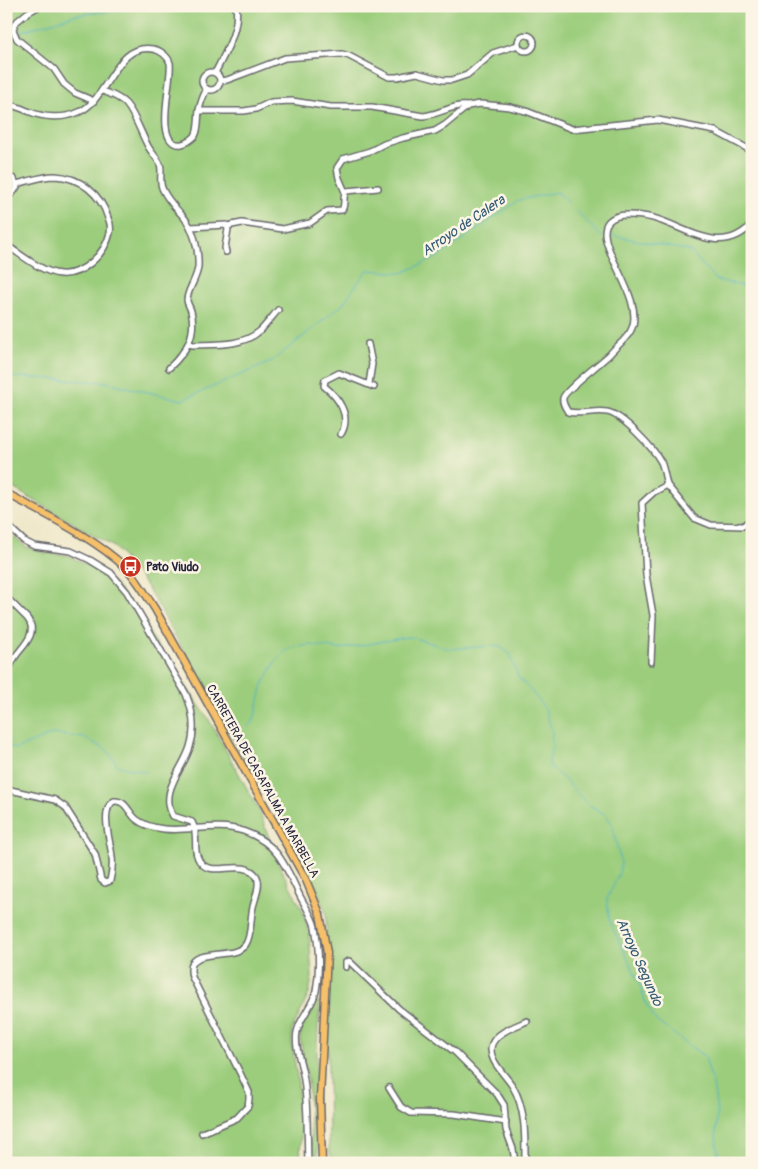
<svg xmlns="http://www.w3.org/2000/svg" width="758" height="1169" font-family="Pangolin,sans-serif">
<rect width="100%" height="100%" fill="#fcf5e5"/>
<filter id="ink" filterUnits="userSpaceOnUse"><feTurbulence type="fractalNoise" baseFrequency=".02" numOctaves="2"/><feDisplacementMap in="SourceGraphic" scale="10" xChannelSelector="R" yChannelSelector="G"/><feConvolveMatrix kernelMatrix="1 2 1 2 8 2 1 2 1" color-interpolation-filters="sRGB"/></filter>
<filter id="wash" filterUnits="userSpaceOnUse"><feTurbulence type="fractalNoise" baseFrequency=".0096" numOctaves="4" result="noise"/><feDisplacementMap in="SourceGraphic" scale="20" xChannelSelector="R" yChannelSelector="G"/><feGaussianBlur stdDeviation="1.12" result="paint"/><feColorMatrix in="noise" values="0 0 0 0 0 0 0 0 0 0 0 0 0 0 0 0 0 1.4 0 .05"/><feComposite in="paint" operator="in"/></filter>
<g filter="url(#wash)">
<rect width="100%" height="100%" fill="#eee7c8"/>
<g fill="#9bcd7c" stroke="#5e785c">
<path d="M6,6H752V1163H333L329,1150L326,913L316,887L155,600L140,577L114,547L6,484Z"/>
<path d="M6,531L26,547L46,553L67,555L105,574L119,589L208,718L259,810L278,863L302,909L309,933L312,977L309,994L292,1030V1046L298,1083L301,1132L300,1163H6Z"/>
<path d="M320,1001C315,1055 316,1109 318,1163H312L308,1081L300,1039L302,1027L315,1003Z"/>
</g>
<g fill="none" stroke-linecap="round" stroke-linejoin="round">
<g stroke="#4aafc9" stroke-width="1">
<path d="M16,33L75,15L122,10L125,6"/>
<path d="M610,235L690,251L716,280L742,286L752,292"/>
<path d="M6,379L18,377L105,382L182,400L271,362L342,305L367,270L402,273L436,258L519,200L557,192L602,237"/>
<path d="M247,727L254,720L263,684L276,661L287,650L294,647L310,645L340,649L407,637L415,638L449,649L493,646L500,647L510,654L518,677L532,692L545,709L552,732V746L549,762L551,768L567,782L586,803L606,815L611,822L621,863L619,873L607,899L609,918L614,931L638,980L646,1004L656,1021L705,1057L713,1085L717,1111L716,1136L718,1153L721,1163"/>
<path d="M6,745L16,749L53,734L85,738L107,750L118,766L146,772"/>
</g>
</g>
</g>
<g filter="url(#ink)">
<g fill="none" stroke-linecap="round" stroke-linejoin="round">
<defs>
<g id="minor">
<path d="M39,6L27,13L15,23L13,30L17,39L54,69L64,84L75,93L94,101"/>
<circle cx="526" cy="43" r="8"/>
<circle cx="211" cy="81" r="9"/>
<path d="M215,73C225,53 240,29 236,6"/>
<path d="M220,81L227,80L285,58L342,54L349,56L389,77H397L417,73L443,80H452L467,75L493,53L518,45"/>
<path d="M103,91C110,94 120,97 126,104C136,116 141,134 149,148C152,153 157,158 160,164C163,172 158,181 163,190C167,199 174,206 181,214C194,227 199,250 198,267C197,279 187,290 187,300C187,304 190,307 191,311C197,335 186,352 169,368"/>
<path d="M6,104C14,105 20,108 28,111C43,118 64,119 79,112C109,99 115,42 153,49C160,50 168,56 170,63C173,78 152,148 182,144C187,143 192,139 195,136C199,130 198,117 199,110C201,102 203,95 207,89"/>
<path d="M199,111H244L256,109L271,102L292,101L331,107H372L423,116C438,115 453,104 467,106"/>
<path d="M6,177L14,179L17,187L12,194L6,195"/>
<path d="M345,192L339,178L337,168L343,159L370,151L384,144L403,138L435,131L445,125L468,106L480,104L510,107L526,111L572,129L658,120L715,131L752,151"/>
<path d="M227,226L242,223L283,229L310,223L327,211L342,210C346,204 342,197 346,191L378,188"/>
<path d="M191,227L226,225L228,229L225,248L226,252"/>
<path d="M6,245C22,255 41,272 60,274C83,276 105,254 110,233C111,228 110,222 108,218C101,194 80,177 55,176C42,176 29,181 17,184"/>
<path d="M189,343L192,345C215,344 241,347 260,331C266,325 272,317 278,310"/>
<path d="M368,344L372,364L369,384"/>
<path d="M341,434C352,416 338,397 324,386L325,380L339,373L374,387"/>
<path d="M667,485C665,478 664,469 661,462C654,449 622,414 607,412C594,410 581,415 568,412C565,407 562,403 563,398C565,390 601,363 610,354C617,345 628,339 632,328C645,296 590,241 609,221C614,216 621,215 627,215C636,215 645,216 653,218C686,227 721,258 752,224"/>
<path d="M6,524L24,541L34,546L71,551L90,560L111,573L127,592L186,694C193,711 196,729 190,747C183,770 159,791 173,816L192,822C200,835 190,854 203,865C216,876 246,858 257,877C261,885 255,898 253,907C250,918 252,934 246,944C234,963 183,943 192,977L240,1073L249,1092V1099L248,1106L237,1118L202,1133"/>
<path d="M6,597L27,618C38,631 26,643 18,653C13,659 10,667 6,674"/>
<path d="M651,662L653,615L646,575L642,503L654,492L667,485L694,518L711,525L743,526L752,518"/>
<path d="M6,789L55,800L65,807L95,854L101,880L105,883L110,881C112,873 113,865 112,857C111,843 99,809 114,801C126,800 128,812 136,819C143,825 155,828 164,829C191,832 216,822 243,831C278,843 285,865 300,896C305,906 313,917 315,927C319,948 320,970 316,991C313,1006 300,1017 297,1032C294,1047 302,1064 304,1080C308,1106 307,1136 308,1163"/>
<path d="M346,967V962L349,961L399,1009L455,1052L497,1094L504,1105L506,1130L513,1149L515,1163"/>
<path d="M389,1088L401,1107L411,1113L454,1114L506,1122"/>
<path d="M525,1163C525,1138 526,1109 513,1087C506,1075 486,1059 492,1044C497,1032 516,1026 527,1021"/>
</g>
<path id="major" d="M6,493C44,514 95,538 126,568C138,580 146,595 155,609L306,880L320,914L327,953L320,1099L322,1163"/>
</defs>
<use href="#minor" stroke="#69676c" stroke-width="8"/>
<use href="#major" stroke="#69676c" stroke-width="9"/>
<use href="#minor" stroke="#fff" stroke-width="5"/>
<use href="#major" stroke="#f6c06b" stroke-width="6"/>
</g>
</g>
<defs>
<symbol id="bus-disc" viewBox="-11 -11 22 22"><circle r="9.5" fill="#c8321e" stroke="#fcf5e5"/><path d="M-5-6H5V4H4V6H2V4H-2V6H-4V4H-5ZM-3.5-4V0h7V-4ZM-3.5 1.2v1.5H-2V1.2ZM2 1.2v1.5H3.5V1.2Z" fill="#fff"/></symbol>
</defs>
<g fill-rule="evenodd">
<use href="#bus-disc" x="118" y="554" width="25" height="25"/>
</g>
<g text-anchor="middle" stroke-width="5" stroke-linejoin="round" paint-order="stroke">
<g font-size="12" font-weight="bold" fill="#22223b" stroke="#fcf5e5" text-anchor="start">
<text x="146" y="571">Pato Viudo</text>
</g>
<g font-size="12" fill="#22223b" stroke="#fcf5e5">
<text transform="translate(263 781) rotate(61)" y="4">CARRETERA DE CASAPALMA A MARBELLA</text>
</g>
<g font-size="14" font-style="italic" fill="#325a74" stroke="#fcf5e5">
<text transform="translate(463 225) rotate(-34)" y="5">Arroyo de Calera</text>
<text transform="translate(640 962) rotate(66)" y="5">Arroyo Segundo</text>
</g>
</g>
<rect width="758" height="1169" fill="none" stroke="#fcf5e5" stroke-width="25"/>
</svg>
